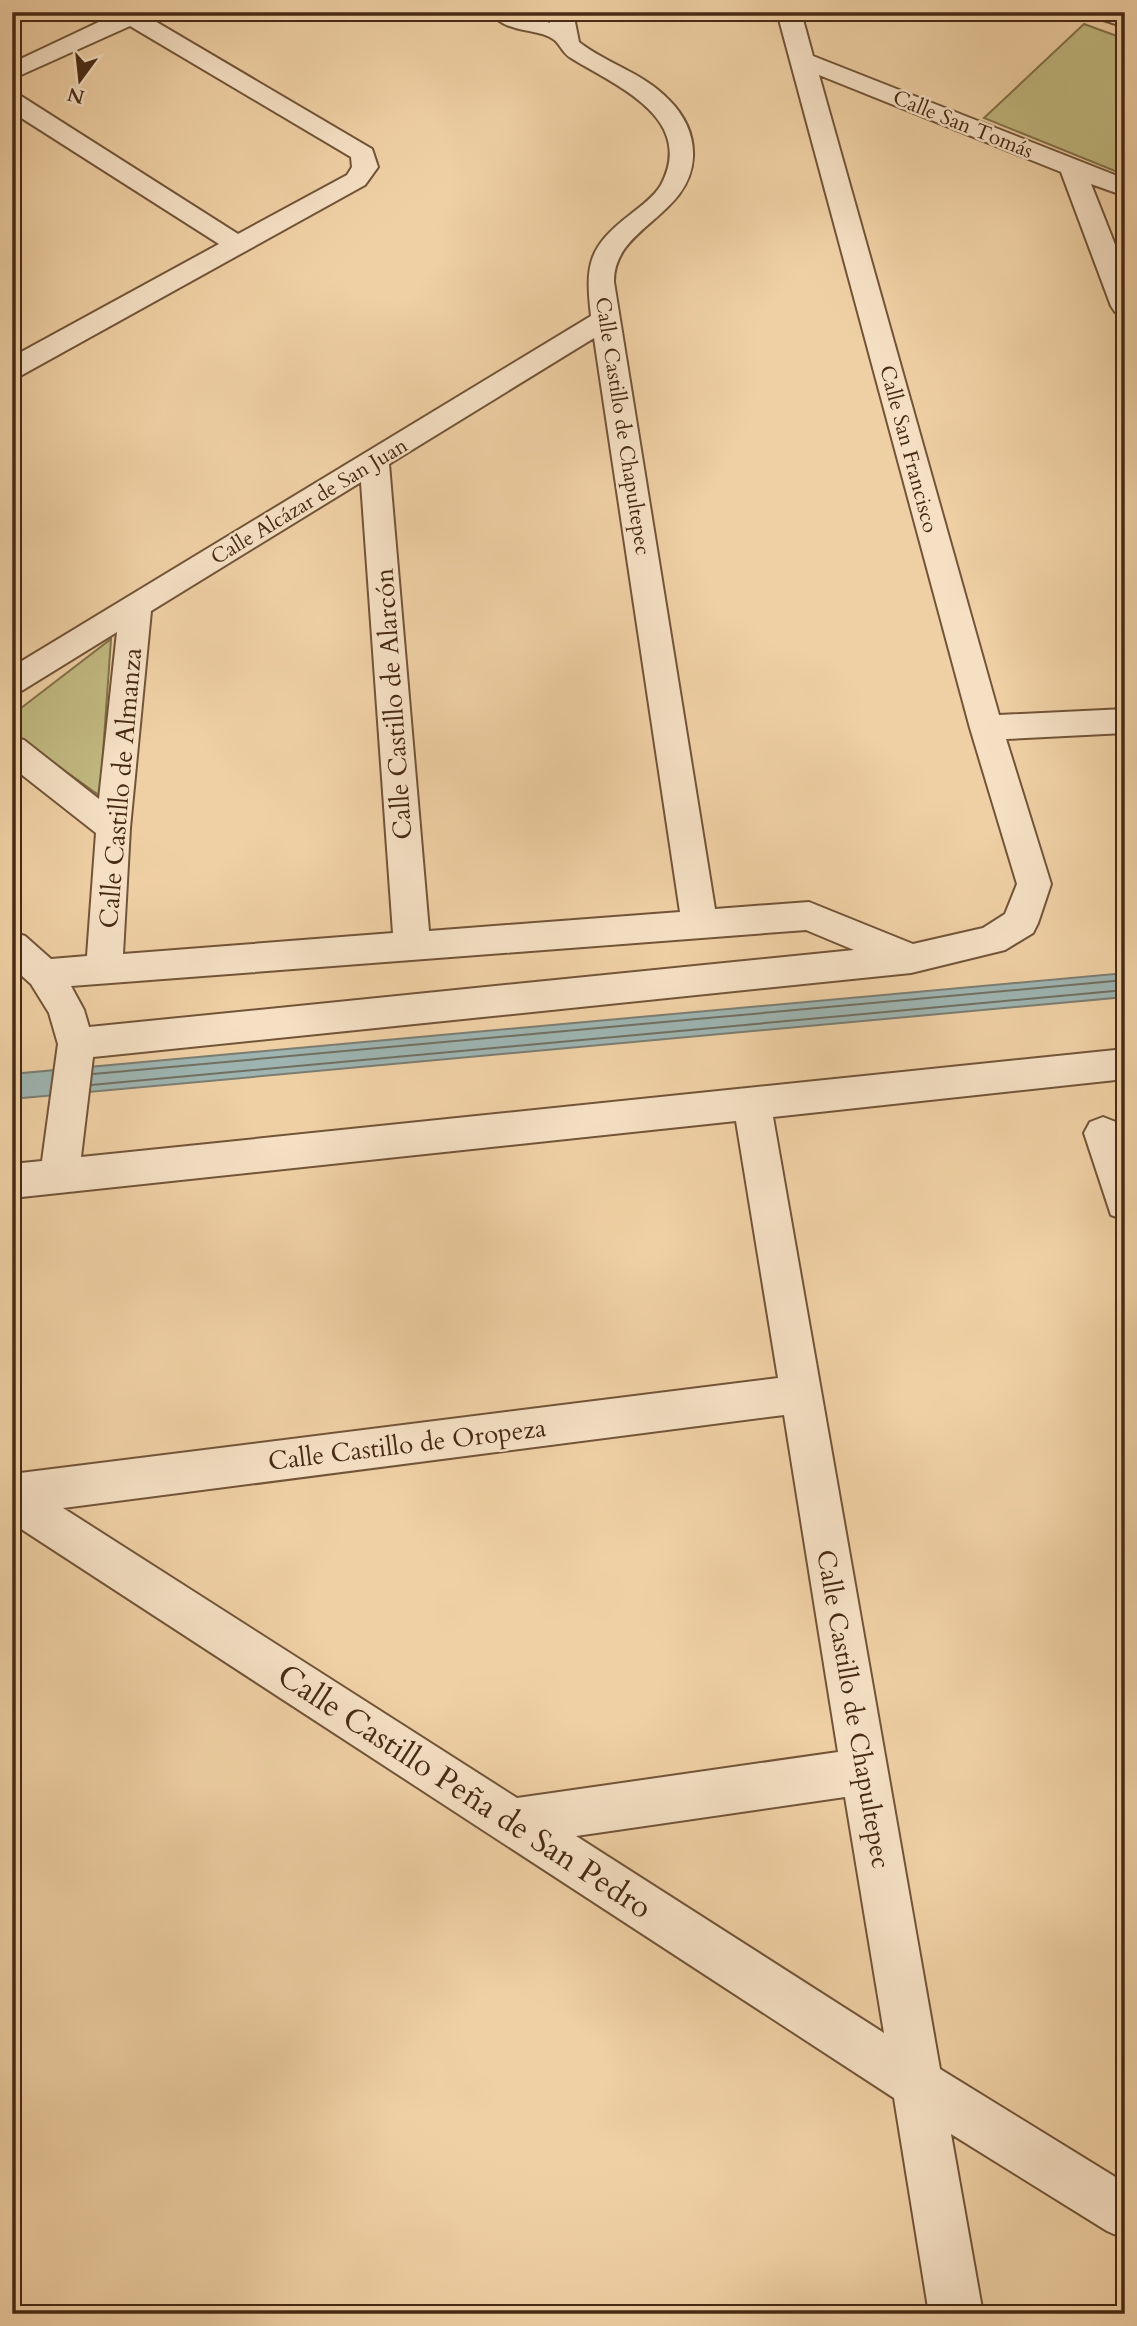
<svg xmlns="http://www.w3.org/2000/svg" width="1137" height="2326" font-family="Cardo,serif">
<rect width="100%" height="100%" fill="#efd0a4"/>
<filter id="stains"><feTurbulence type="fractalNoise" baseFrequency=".00286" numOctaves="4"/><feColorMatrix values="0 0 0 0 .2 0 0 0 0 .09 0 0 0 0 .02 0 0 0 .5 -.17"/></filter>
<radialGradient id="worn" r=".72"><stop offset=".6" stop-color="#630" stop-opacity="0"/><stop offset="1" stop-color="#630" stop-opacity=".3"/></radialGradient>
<g fill="#c1b980" stroke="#84724a" stroke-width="2">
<path d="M1084,24L1125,39V175L984,118Z"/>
<path d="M111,639L100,796L12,733V715Z"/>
</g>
<path fill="#9db4b1" stroke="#7b7d72" stroke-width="2" d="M1125,973V997L12,1099V1074Z"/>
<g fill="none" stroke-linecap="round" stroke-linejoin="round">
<g stroke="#726f62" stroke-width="2">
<path d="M93,1074L1125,980"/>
<path d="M91,1085L1125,990"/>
</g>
<defs>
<g id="minor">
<path d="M120,12H152L148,17L372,149L378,167L365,185L22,375L12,378V357L219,244L12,112V94L21,96L238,234L347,175L352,167L351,157L130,26L12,79V63Z"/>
<path d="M490,12H520L550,23L549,12H573L579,42C607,64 644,73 669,100C684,115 694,135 693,157C690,217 613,227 614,282L715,909L809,902L913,944L983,928L1005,914L1017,884L970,728L777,12H801L813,56L1125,179V196L1091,184L1125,270V314L1115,312L1111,306L1061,172L819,75L999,715L1125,709V733L1006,739L1051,884L1038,923L1033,933L1005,950L911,973L93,1057L81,1157L1125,1049V1079L773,1117L940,2069L1125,2183V2239L1107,2231L951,2134L983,2314H929L894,2098L12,1523V1474L778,1378L736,1121L12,1198V1164L42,1161L58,1044L49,1013L31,984L12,967V932L25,936L51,959L87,956L96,833L12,767V737L24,740L99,799L117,632L23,690L12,694V667L591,316C585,264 588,247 631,214C641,206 654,197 661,185C697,117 614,85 571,58C562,53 560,43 553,39C538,28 506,34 490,12ZM594,338L680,912L429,931L389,464ZM361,482L393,933L123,954L130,828L151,611ZM806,930L854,950L89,1027L84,1010L71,986ZM784,1415L838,1752L517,1798L63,1508ZM845,1797L884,2033L576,1836Z"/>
<path d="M1090,12H1125V27L1094,17Z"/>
<path d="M1103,1117L1116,1122L1125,1141V1220L1111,1215L1084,1133L1090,1122Z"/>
</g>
</defs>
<use href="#minor" stroke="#725438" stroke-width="4"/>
<use href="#minor" fill="#f5e0c4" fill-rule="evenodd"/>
</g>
<g text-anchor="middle" stroke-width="5" stroke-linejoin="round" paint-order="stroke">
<g font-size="21" fill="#482a14" stroke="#f5e0c4">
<text transform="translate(963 124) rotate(22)" y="7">Calle San Tomás</text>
<text transform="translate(623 426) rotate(81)" y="7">Calle Castillo de Chapultepec</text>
<text transform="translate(909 449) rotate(75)" y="7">Calle San Francisco</text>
<text transform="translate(309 501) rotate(-31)" y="7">Calle Alcázar de San Juan</text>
</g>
<g font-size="26" fill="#482a14" stroke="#f5e0c4">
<text transform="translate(393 704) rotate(-94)" y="9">Calle Castillo de Alarcón</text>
<text transform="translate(120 788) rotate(-85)" y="9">Calle Castillo de Almanza</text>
<text transform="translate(407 1444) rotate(-7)" y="9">Calle Castillo de Oropeza</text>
<text transform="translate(854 1709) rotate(80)" y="9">Calle Castillo de Chapultepec</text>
</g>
<g font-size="32" fill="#482a14" stroke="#f5e0c4">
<text transform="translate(465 1791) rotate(33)" y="11">Calle Castillo Peña de San Pedro</text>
</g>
</g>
<rect width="1137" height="2326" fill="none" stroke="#efd0a4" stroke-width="42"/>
<rect x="14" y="14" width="1109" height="2298" fill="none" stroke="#482a14" stroke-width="3.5"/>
<rect x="21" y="21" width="1095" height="2284" fill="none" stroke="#482a14" stroke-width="2"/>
<g transform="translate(80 80) rotate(195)" stroke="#f5e0c4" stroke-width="5" paint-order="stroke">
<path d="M0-5L12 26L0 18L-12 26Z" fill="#482a14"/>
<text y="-10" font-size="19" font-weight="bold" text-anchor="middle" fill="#482a14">N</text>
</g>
<rect width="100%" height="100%" filter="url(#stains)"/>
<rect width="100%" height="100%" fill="url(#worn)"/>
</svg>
